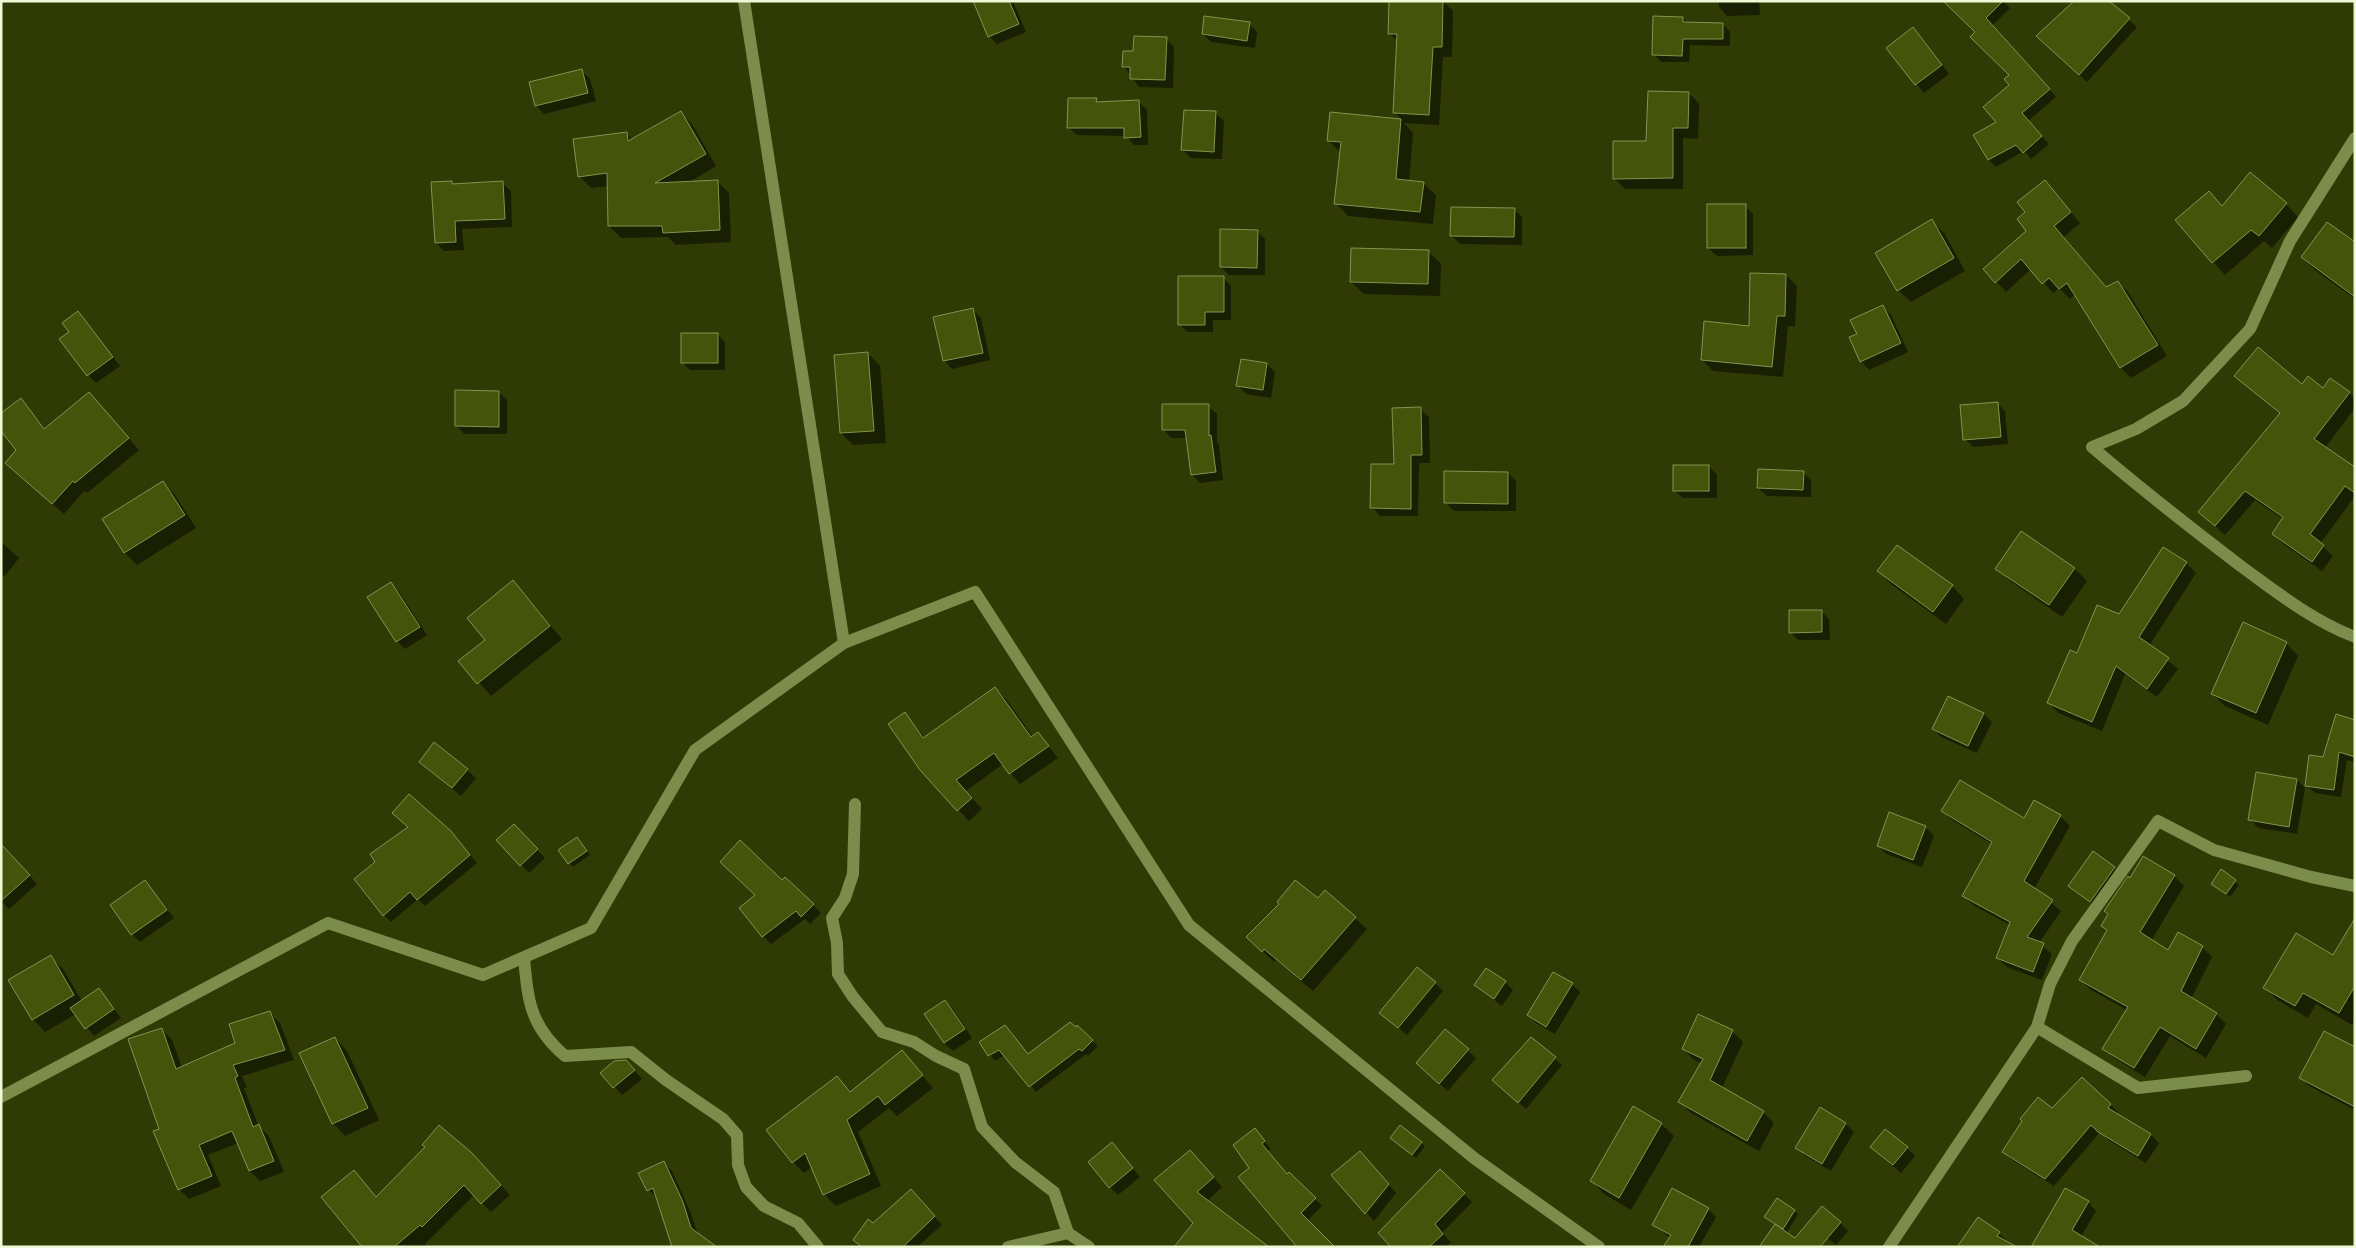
<svg xmlns="http://www.w3.org/2000/svg" width="2356" height="1248" font-family="'Source Sans 3',sans-serif">
<rect width="100%" height="100%" fill="#2f3a04"/>
<g fill="#0007">
<path d="M975,1H1013L1026,32L997,44L989,36Z"/>
<path d="M1391,1H1443L1453,11L1452,57H1443L1439,125L1404,123L1413,133L1409,181L1423,183L1436,195L1433,224L1348,216L1336,203L1341,153L1328,140L1331,114L1402,120L1394,112L1398,42L1390,34Z"/>
<path d="M1719,1H1759L1760,15L1727,16L1719,7Z"/>
<path d="M1945,1H2003L2010,8L1993,25L2056,97L2028,121L2049,144L2031,159L2024,151L1996,167L1989,160L1975,136L1998,123L2011,85V75L1977,32Z"/>
<path d="M2106,1L2137,27L2087,82L2046,44Z"/>
<path d="M1683,18L1688,23L1723,24L1730,32V46L1690,45L1689,62H1661L1654,54Z"/>
<path d="M1249,24L1257,32L1255,48L1211,42L1203,34Z"/>
<path d="M1921,37L1949,74L1924,93L1888,48Z"/>
<path d="M1166,39L1174,47L1173,88L1139,87L1124,66L1134,53Z"/>
<path d="M582,71L590,79L596,101L544,114L536,106L530,83Z"/>
<path d="M1689,93L1699,104L1698,139L1683,138V189H1625L1615,179Z"/>
<path d="M1096,100L1099,103L1138,101L1147,110L1148,145H1134L1126,136L1077,135L1068,127Z"/>
<path d="M680,113L692,124L716,166L688,183L717,181L729,193L731,242L676,245L668,237L621,238L609,226L608,186L591,188L579,176L626,133L633,140Z"/>
<path d="M1215,113L1224,121L1222,159L1191,158L1183,150Z"/>
<path d="M2045,181L2080,223L2064,237L2107,288L2118,282L2128,292L2167,356L2131,378L2121,368L2075,294L2070,299L2059,288L2053,293L2031,269L2006,292L1985,269L2028,231L2027,213Z"/>
<path d="M452,182L454,185L502,183L511,191L512,227L462,229L464,250L444,251L436,243Z"/>
<path d="M2286,204L2298,217L2272,248L2264,241L2225,275L2177,220L2223,207Z"/>
<path d="M1745,206L1753,214V255L1717,256L1708,248Z"/>
<path d="M1514,209L1522,217V245L1460,244L1452,236Z"/>
<path d="M1931,221L1944,233L1965,271L1911,302L1898,290Z"/>
<path d="M1257,231L1265,239V275H1229L1221,267Z"/>
<path d="M2355,244V299L2315,270L2302,257Z"/>
<path d="M1428,251L1441,264L1440,296L1364,294L1351,282Z"/>
<path d="M1786,275L1797,286L1795,326H1788L1783,377L1713,371L1702,360L1750,327Z"/>
<path d="M1223,278L1231,286V320H1213V332H1187L1179,324Z"/>
<path d="M1883,307L1891,315L1908,352L1869,370L1861,361L1858,334Z"/>
<path d="M973,310L981,318L990,360L952,369L944,360Z"/>
<path d="M78,313L120,366L96,383L88,375L71,332Z"/>
<path d="M717,334L725,342V370H690L682,362Z"/>
<path d="M868,353L880,366L886,443L853,445L841,433Z"/>
<path d="M1267,364L1275,372L1271,398L1246,394L1238,386Z"/>
<path d="M2236,376L2323,390L2331,379L2355,398V408L2325,448L2355,468V496L2320,544L2333,556L2322,571L2283,544L2273,534L2283,519L2255,500L2225,535L2200,512L2280,414Z"/>
<path d="M499,392L507,400V434H464L456,425Z"/>
<path d="M89,393L139,450L87,493L84,491L64,514L6,463L18,450L21,400L46,430Z"/>
<path d="M1997,403L2005,411L2008,444L1973,447L1965,439Z"/>
<path d="M1208,406L1217,414V442L1219,445L1223,480L1200,483L1192,474L1188,438H1171L1163,429Z"/>
<path d="M1420,409L1429,417L1430,463H1419L1418,516H1380L1372,507L1395,465Z"/>
<path d="M1709,466L1717,475V498H1683L1674,490Z"/>
<path d="M1803,472L1811,480V497L1767,496L1758,488Z"/>
<path d="M1508,473L1516,481V511H1454L1445,502Z"/>
<path d="M163,483L175,495L196,528L137,565L124,552Z"/>
<path d="M1,542L19,558L4,577L1,575Z"/>
<path d="M2186,563L2196,573L2149,646L2178,669L2157,697L2125,674L2102,731L2058,713L2049,703L2078,655L2120,615Z"/>
<path d="M2074,568L2087,581L2062,617L2010,581L1997,569Z"/>
<path d="M1879,571L1952,586L1964,599L1946,624L1891,584Z"/>
<path d="M513,582L562,639L491,696L460,661L486,640Z"/>
<path d="M391,584L399,592L427,635L405,649L397,641Z"/>
<path d="M1821,611L1829,619L1830,640H1798L1790,632Z"/>
<path d="M2286,643L2298,656L2268,725L2225,706L2213,694Z"/>
<path d="M995,689L1006,699L1033,737L1038,733L1058,758L1020,784L1003,764L966,791L982,809L969,821L920,769L905,714L925,738Z"/>
<path d="M1948,697L1984,714L1992,722L1977,753L1941,737L1933,729Z"/>
<path d="M2355,721V762L2347,760L2341,797L2315,793L2306,785L2324,759Z"/>
<path d="M435,743L476,778L461,796L420,762Z"/>
<path d="M2297,780L2305,788L2297,834L2258,828L2250,819Z"/>
<path d="M2034,802L2060,816L2070,826L2034,889L2061,911L2039,943L2052,954L2042,980L2007,967L1997,958L2010,925L1973,905L1964,896L1992,844L1952,820L1943,811L2024,819Z"/>
<path d="M514,826L545,858L529,873L498,840Z"/>
<path d="M1925,827L1934,836L1922,867L1886,854L1878,846Z"/>
<path d="M458,840L477,863L425,906L418,899L391,922L384,915Z"/>
<path d="M580,842L590,855L573,867L560,851Z"/>
<path d="M12,857L37,884L9,909L1,901Z"/>
<path d="M2114,868L2122,876L2099,909L2070,886Z"/>
<path d="M2221,871L2239,885L2230,897L2212,884Z"/>
<path d="M2174,876L2184,886L2151,941L2168,952L2202,947L2212,957L2191,999L2216,1014L2226,1024L2206,1058L2170,1036L2145,1077L2114,1058L2104,1048L2127,1010L2091,990L2081,980L2108,932L2102,926L2131,879Z"/>
<path d="M785,878L821,913L810,924L805,919L771,944L763,936Z"/>
<path d="M145,881L174,918L140,942L132,934Z"/>
<path d="M1325,892L1367,929L1313,991L1276,960L1274,962L1248,937L1318,900Z"/>
<path d="M2355,943V1020L2352,1025L2316,1004L2308,1018L2277,1000L2265,987L2334,957Z"/>
<path d="M50,957L63,969L82,1001L99,990L121,1018L94,1036L76,1014L45,1032L33,1019Z"/>
<path d="M1505,982L1513,990L1502,1006L1475,985Z"/>
<path d="M1435,983L1443,991L1407,1035L1381,1013Z"/>
<path d="M1572,984L1580,992L1555,1034L1536,1023L1528,1015Z"/>
<path d="M945,1001L953,1009L972,1038L953,1051L944,1043Z"/>
<path d="M269,1013L280,1023L294,1060L242,1076L247,1087L244,1088L258,1125L269,1136L284,1172L260,1181L250,1171L238,1143L208,1155L221,1186L189,1199L179,1189L160,1129L162,1029L172,1040L182,1068L237,1044Z"/>
<path d="M1005,1026L1029,1055L1077,1027L1098,1046L1088,1056L1086,1054L1036,1092L1005,1055L995,1061L980,1042Z"/>
<path d="M1445,1031L1476,1058L1448,1091L1425,1071Z"/>
<path d="M1732,1031L1743,1042L1722,1088L1763,1112L1774,1123L1759,1151L1691,1113L1680,1102L1702,1063L1694,1060L1683,1049Z"/>
<path d="M335,1038L347,1051L379,1120L345,1136L333,1123Z"/>
<path d="M1531,1039L1562,1065L1526,1109L1501,1087Z"/>
<path d="M2355,1050V1110L2309,1086L2301,1078Z"/>
<path d="M902,1052L933,1088L897,1116L889,1108L858,1132L881,1186L836,1206L824,1194L812,1167L804,1173L793,1162L837,1077L851,1092Z"/>
<path d="M634,1070L642,1079L622,1095L602,1073Z"/>
<path d="M2082,1078L2119,1113L2117,1115L2151,1135L2159,1143L2146,1163L2108,1140L2100,1132L2054,1186L2012,1160L2004,1152L2052,1110Z"/>
<path d="M1820,1109L1846,1124L1854,1132L1831,1171L1805,1156L1797,1148Z"/>
<path d="M1661,1124L1674,1136L1631,1210L1604,1194L1592,1181Z"/>
<path d="M1261,1137L1271,1149L1268,1151L1288,1175L1289,1174L1322,1206L1307,1221L1251,1168Z"/>
<path d="M1395,1142L1421,1143L1425,1146L1416,1158Z"/>
<path d="M1112,1144L1140,1177L1118,1195L1110,1187Z"/>
<path d="M1872,1147L1907,1148L1915,1156L1901,1173Z"/>
<path d="M1368,1160L1396,1193L1374,1221L1333,1175Z"/>
<path d="M1199,1161L1222,1187L1207,1201L1194,1223Z"/>
<path d="M663,1162L672,1171L690,1211L698,1234L674,1247L658,1198L648,1190Z"/>
<path d="M482,1165L510,1195L491,1212L474,1195L425,1244L426,1247H364L354,1171L377,1198Z"/>
<path d="M1440,1171L1472,1202L1442,1233L1451,1242L1446,1247H1393Z"/>
<path d="M919,1199L942,1225L917,1247H861L854,1240L873,1224Z"/>
<path d="M2088,1202L2096,1211L2081,1237L2051,1247Z"/>
<path d="M1708,1209L1716,1217L1699,1247H1665L1671,1238L1654,1225Z"/>
<path d="M1794,1211L1798,1214L1786,1234L1766,1217Z"/>
<path d="M1840,1223L1848,1231L1836,1245L1818,1231Z"/>
<path d="M1999,1233L2007,1241L2006,1242L1959,1247Z"/>
</g>
<g fill="#45530b" stroke="#839451">
<path d="M973,1H1009L1019,24L988,37Z"/>
<path d="M1389,1H1443L1442,47H1433L1429,115L1393,113L1397,34H1388Z"/>
<path d="M1943,1H2003L1986,18L2050,89L2022,113L2042,136L2023,153L2016,145L1988,160L1973,135L1996,122L1983,107L2009,85L2004,79L2009,75L1970,37L1975,32Z"/>
<path d="M2074,1H2109L2130,18L2079,75L2036,36Z"/>
<path d="M1204,16L1250,22L1247,41L1202,34Z"/>
<path d="M1653,16L1683,17V22L1723,23V39H1683L1682,56L1652,55Z"/>
<path d="M1913,27L1942,65L1915,85L1886,48Z"/>
<path d="M1134,36L1167,37L1165,80L1130,79V67H1122L1123,51H1133Z"/>
<path d="M582,69L588,93L535,106L529,82Z"/>
<path d="M1648,91L1689,92L1688,128H1673V178L1613,179V141H1646Z"/>
<path d="M1068,98H1097L1096,102L1139,100L1141,137L1124,138V128H1067Z"/>
<path d="M1184,110L1216,111L1214,152L1181,150Z"/>
<path d="M681,111L706,154L655,183L718,180L720,230L663,233L662,226H608L607,173L578,177L573,139L627,132L628,141Z"/>
<path d="M1330,112L1401,119L1396,179L1424,182L1420,212L1334,204L1341,142L1327,141Z"/>
<path d="M2250,172L2287,203L2259,236L2251,230L2212,263L2175,220L2209,191L2222,206Z"/>
<path d="M2045,180L2071,212L2054,226L2106,287L2118,281L2158,345L2120,368L2067,283L2059,289L2049,278L2042,284L2021,259L1995,283L1983,269L2026,231L2017,219L2025,212L2017,202Z"/>
<path d="M452,181V184L503,181L505,219L455,221L456,242L435,243L431,182Z"/>
<rect x="1707" y="204" width="39" height="44"/>
<path d="M1451,207L1515,208L1514,237L1450,236Z"/>
<path d="M1932,219L1954,258L1897,291L1875,253Z"/>
<path d="M2327,222L2355,242V297L2301,257Z"/>
<path d="M1220,229L1258,230L1257,268L1220,267Z"/>
<path d="M1351,248L1429,250L1428,284L1350,282Z"/>
<path d="M1750,273L1786,274L1785,316H1777L1772,367L1701,360L1704,321L1749,326Z"/>
<path d="M1178,276H1224V312H1205V325H1178Z"/>
<path d="M1883,305L1901,343L1860,362L1849,337L1857,334L1850,320Z"/>
<path d="M973,308L983,353L943,361L933,317Z"/>
<path d="M78,311L113,357L87,376L59,339L69,332L62,323Z"/>
<rect x="681" y="333" width="37" height="30"/>
<path d="M2258,347L2302,384L2308,376L2323,388L2330,378L2350,392L2314,439L2355,467V493L2345,486L2310,534L2324,545L2312,562L2272,534L2283,517L2245,491L2215,526L2198,512L2280,413L2234,376Z"/>
<path d="M868,352L874,431L840,433L834,355Z"/>
<path d="M1241,359L1267,363L1263,390L1236,386Z"/>
<path d="M455,390L499,391V427L455,426Z"/>
<path d="M89,392L129,438L75,483L73,481L52,504L5,463L16,450L1,431V413L21,398L44,429Z"/>
<path d="M1998,402L2001,437L1963,440L1960,405Z"/>
<path d="M1162,404H1209V436L1211,435L1216,472L1191,475L1185,430H1162Z"/>
<path d="M1421,407L1422,455H1411V509L1370,508L1371,464H1394L1392,408Z"/>
<rect x="1673" y="465" width="36" height="26"/>
<path d="M1758,469L1804,471L1803,490L1757,488Z"/>
<path d="M1444,471L1508,472V504L1444,503Z"/>
<path d="M163,481L185,515L124,553L102,519Z"/>
<path d="M2021,531L2075,568L2049,605L1995,569Z"/>
<path d="M1897,545L1953,585L1933,612L1877,571Z"/>
<path d="M2163,547L2187,562L2139,637L2169,658L2147,689L2116,666L2092,722L2047,703L2070,650L2077,653L2097,605L2119,614Z"/>
<path d="M513,580L550,626L477,684L458,661L485,640L467,618Z"/>
<path d="M391,582L420,627L396,642L367,597Z"/>
<path d="M1789,610H1822V632L1789,633Z"/>
<path d="M2243,622L2287,642L2256,713L2211,694Z"/>
<path d="M995,687L1031,737L1038,732L1049,746L1009,774L994,753L956,780L972,798L957,811L920,770L888,724L905,712L923,738Z"/>
<path d="M1948,696L1984,713L1968,746L1932,729Z"/>
<path d="M2336,714L2355,720V757L2339,752L2334,790L2305,786L2309,755L2323,757Z"/>
<path d="M434,742L468,769L452,788L419,762Z"/>
<path d="M2256,772L2297,779L2289,827L2248,820Z"/>
<path d="M1960,780L2024,818L2034,800L2061,815L2024,881L2053,900L2027,937L2044,943L2033,972L1996,958L2010,922L1962,896L1992,842L1941,811Z"/>
<path d="M409,794L451,831L470,855L417,900L410,892L383,916L354,879L375,862L370,854L408,827L392,813Z"/>
<path d="M1889,812L1926,826L1913,860L1877,846Z"/>
<path d="M514,824L538,849L520,866L496,840Z"/>
<path d="M577,837L587,851L568,864L558,850Z"/>
<path d="M740,840L782,880L785,877L814,904L801,917L796,911L762,937L739,908L755,895L720,862Z"/>
<path d="M1,844L30,875L1,901Z"/>
<path d="M2093,851L2115,867L2090,902L2068,886Z"/>
<path d="M2143,856L2175,875L2140,932L2168,950L2178,932L2203,946L2181,991L2217,1013L2196,1049L2160,1027L2134,1068L2102,1049L2128,1007L2079,980L2107,930L2101,926L2108,914L2104,911L2128,876L2130,878Z"/>
<path d="M2221,869L2236,880L2226,894L2211,884Z"/>
<path d="M145,880L167,910L131,935L110,905Z"/>
<path d="M1295,880L1318,898L1325,890L1356,917L1301,980L1264,949L1262,952L1246,937L1279,904L1277,902Z"/>
<path d="M2355,918V986L2339,1013L2303,993L2295,1006L2263,988L2296,933L2333,955Z"/>
<path d="M51,955L74,995L32,1020L8,980Z"/>
<path d="M1417,967L1436,982L1398,1028L1379,1013Z"/>
<path d="M1486,968L1506,981L1494,999L1474,985Z"/>
<path d="M1553,972L1573,983L1546,1027L1527,1015Z"/>
<path d="M99,988L114,1009L85,1029L70,1008Z"/>
<path d="M945,1000L965,1029L944,1043L924,1014Z"/>
<path d="M270,1011L285,1050L233,1065L238,1076L235,1078L253,1127L259,1124L274,1161L249,1171L232,1131L199,1145L212,1176L178,1190L153,1131L159,1129L128,1039L162,1028L176,1069L235,1043L229,1024Z"/>
<path d="M1698,1014L1733,1030L1710,1080L1764,1111L1747,1141L1678,1102L1703,1059L1682,1049Z"/>
<path d="M1070,1022L1076,1027L1077,1025L1093,1040L1082,1051L1079,1049L1029,1087L999,1050L988,1056L979,1042L1005,1025L1028,1054Z"/>
<path d="M1445,1029L1469,1049L1439,1084L1416,1063Z"/>
<path d="M2324,1031L2355,1047V1107L2299,1078Z"/>
<path d="M335,1037L368,1108L332,1124L299,1053Z"/>
<path d="M1531,1037L1556,1057L1518,1103L1492,1080Z"/>
<path d="M902,1050L923,1075L885,1105L878,1096L847,1120L870,1174L823,1195L805,1153L792,1163L766,1130L837,1076L850,1092Z"/>
<path d="M626,1060L635,1070L613,1088L600,1073L614,1061Z"/>
<path d="M2082,1077L2111,1104L2108,1108L2151,1134L2138,1156L2098,1132L2091,1125L2045,1179L2002,1152L2022,1121L2020,1119L2038,1097L2052,1108Z"/>
<path d="M1633,1106L1662,1123L1619,1198L1590,1181Z"/>
<path d="M1820,1107L1846,1123L1822,1164L1795,1148Z"/>
<path d="M439,1125L472,1153L501,1185L481,1204L464,1185L422,1227L420,1225L394,1247H362L321,1197L354,1170L376,1197L425,1147L422,1145Z"/>
<path d="M1400,1125L1422,1142L1412,1155L1390,1138Z"/>
<path d="M1255,1128L1265,1141L1262,1144L1287,1174L1289,1172L1316,1198L1301,1213L1335,1247H1297L1238,1177L1249,1168L1233,1145Z"/>
<path d="M1885,1129L1908,1147L1893,1165L1870,1147Z"/>
<path d="M1112,1142L1133,1168L1109,1188L1088,1162Z"/>
<path d="M1190,1150L1214,1177L1197,1192L1269,1247H1174L1193,1223L1154,1180Z"/>
<path d="M1360,1151L1389,1184L1365,1214L1331,1175Z"/>
<path d="M664,1161L683,1202L691,1228L717,1247H672L653,1188L647,1191L638,1173Z"/>
<path d="M1440,1169L1465,1193L1435,1224L1443,1234L1429,1247H1391L1378,1233Z"/>
<path d="M1672,1188L1709,1208L1688,1247H1663L1671,1235L1652,1225Z"/>
<path d="M2065,1188L2089,1201L2072,1230L2100,1247H2031Z"/>
<path d="M911,1189L935,1216L903,1247H862L853,1240L868,1219L873,1223Z"/>
<path d="M1777,1198L1795,1210L1783,1229L1764,1217Z"/>
<path d="M1822,1206L1841,1222L1820,1247H1759L1775,1224L1795,1238Z"/>
<path d="M1978,1217L2000,1232L1997,1236L2017,1247H1957Z"/>
</g>
<g fill="none" stroke-linecap="round" stroke-linejoin="round">
<g stroke="#7c8d4b" stroke-width="12">
<path d="M2355,138L2290,241L2250,329L2183,401L2136,429L2092,447C2141,489 2191,528 2242,567C2278,593 2313,621 2355,637"/>
<path d="M844,643L975,592L1189,925L1474,1158L1599,1247"/>
<path d="M855,804L853,874L845,898L832,918L837,943L838,974L853,997L882,1032L914,1042L936,1056L964,1069L982,1127L1015,1162L1054,1192L1068,1233L1089,1247"/>
<path d="M524,958C528,1001 530,1026 565,1056L631,1052L666,1080L723,1119L737,1135L738,1165L746,1187L764,1206L798,1223L818,1247"/>
<path d="M2037,1027L2138,1088L2246,1076"/>
<path d="M1,1097L328,923L483,975L591,928L695,750L844,643L744,1"/>
<path d="M1008,1247L1068,1233"/>
<path d="M1889,1247L2037,1027L2050,984L2072,941L2158,821L2214,850L2311,877L2355,886"/>
</g>
</g>
<rect width="2356" height="1248" fill="none" stroke="#eef9d6" stroke-width="5"/>
</svg>
